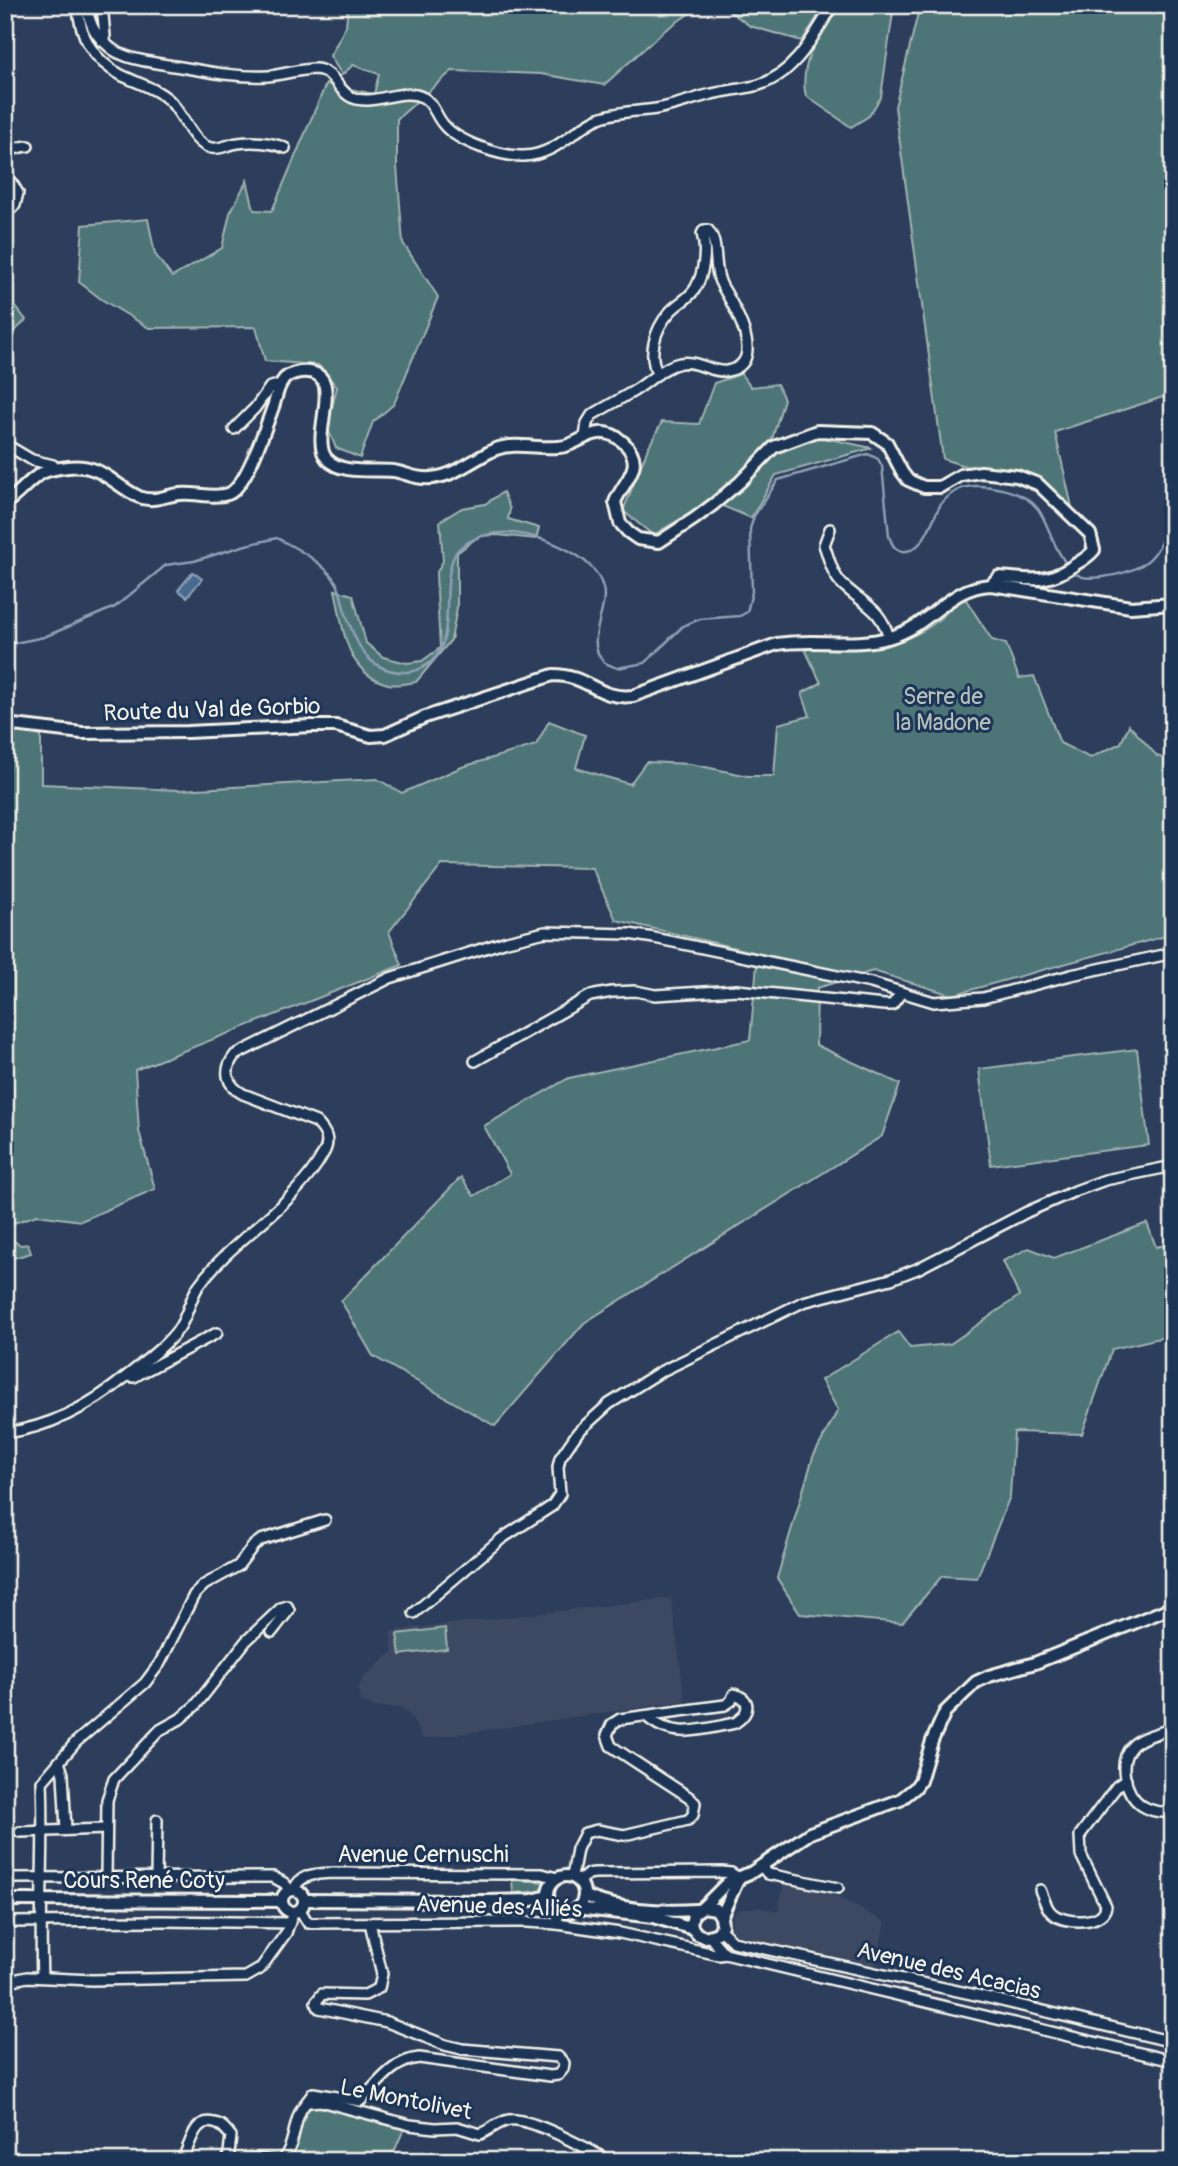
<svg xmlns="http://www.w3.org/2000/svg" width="1178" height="2166" font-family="Pangolin,sans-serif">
<rect width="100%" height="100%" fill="#2c3e5c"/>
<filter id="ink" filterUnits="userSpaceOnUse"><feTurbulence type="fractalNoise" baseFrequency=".0143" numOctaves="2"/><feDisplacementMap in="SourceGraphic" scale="14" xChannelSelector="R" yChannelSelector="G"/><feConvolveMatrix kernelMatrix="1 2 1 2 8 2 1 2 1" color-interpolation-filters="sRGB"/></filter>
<g filter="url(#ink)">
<g fill="#3d4963">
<path d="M671,1598L685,1701L423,1739L411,1716L399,1708L374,1707L361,1702L358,1689L363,1678L393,1652L390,1631Z"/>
<path d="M783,1884L830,1893L885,1922L875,1969L735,1934L731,1928L732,1917L737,1910L757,1907L779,1911Z"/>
</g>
<g fill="#4e7578" stroke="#a1b3b0" stroke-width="2">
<path d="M348,5H825L802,41L750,26L728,10L700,6L664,31L604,85L541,74L452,71L397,119V166L403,243L438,297L394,404L373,422L360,458L336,448L327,427L337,387L318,365L265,361L256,327L149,328L101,299L79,282L83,225L148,219L155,254L172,277L222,248L230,213L247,180L254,210L272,211L326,84L374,94L379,74L353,65L342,75L330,56L346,26Z"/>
<path d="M836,5H894L881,97L869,116L851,127L806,96C798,66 820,30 836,5Z"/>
<path d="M920,5H1173V406L1163,397L1055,432L1072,507L1008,480L943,459L895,107Z"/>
<path d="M16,307L26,320L5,341V309Z"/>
<path d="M741,374L751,387L777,384L784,399L771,443L820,437L872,448L776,475L751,518L711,501L653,535L623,511L648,448L662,422L699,424L714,383Z"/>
<path d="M503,492L510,509L508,519L539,528L536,539L497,535L479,536L457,553V608L451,640L416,682C408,683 396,686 388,684C345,674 343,626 335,590L353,595L366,643L383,657L407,663L422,661L440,648L436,574L443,561L440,521L462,508L485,504Z"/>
<path d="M963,595L992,640L1006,644L1019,678L1034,676L1060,743L1090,758L1121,743L1129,725L1157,756L1173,762V934L952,995L873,971L817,988L816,1045L900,1084L882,1136L584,1323L495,1426L373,1356L341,1301L461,1177L474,1196L510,1174L484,1126L569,1078L750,1040L758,953L616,920L592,868L442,865L389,932L402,965L135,1070L139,1131L155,1189L81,1221L37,1215L5,1226V727L41,736V784L179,790L377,779L402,793L462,767L536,745L549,721L585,735L576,768L630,784L646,762L691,764L748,776H774L778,724L810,716L802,693L821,683L803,645C848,647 898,652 936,622C946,614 954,604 963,595Z"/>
<path d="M1137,1049L1149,1145L991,1165L979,1069Z"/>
<path d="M1147,1223L1156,1247L1173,1243V1335L1112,1349L1082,1434L1014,1432L1010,1496L977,1578L942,1576L902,1623L800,1614L777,1578L813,1457L838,1410L821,1380L898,1332L910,1348L950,1344L1019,1296L1003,1261L1029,1248L1054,1258Z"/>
<path d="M5,1236L21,1245L28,1244L31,1253L14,1258L5,1252Z"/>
<path d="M445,1628L447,1649L400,1655L397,1634Z"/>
<path d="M512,1880L546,1882L542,1891L513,1893Z"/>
<path d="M314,2105L404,2129L390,2161H290L306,2112Z"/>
</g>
<path fill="#4a6a90" stroke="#8ea0b3" stroke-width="2" d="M193,572L202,579L187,597L178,590Z"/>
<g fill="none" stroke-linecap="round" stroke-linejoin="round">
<g stroke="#8ea0b3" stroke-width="2.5">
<path d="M1073,571C1081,580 1092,578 1103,577C1132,573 1157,564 1164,532C1170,503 1158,472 1173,445"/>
<path d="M5,645L44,637L115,607L166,565L194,561L246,545L277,538C298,549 323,562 336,582C340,589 342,600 344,608C355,643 367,674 408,672C421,671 436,661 441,648C452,620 442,579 455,554C462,541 487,533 501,533C533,531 595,553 603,588C609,610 584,641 603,661C605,664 613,666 617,668L645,663L683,626L700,619L740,616L747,612L752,592L750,529L754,516L778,480L868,454L878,459L882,466L889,536C892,544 894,550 902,551C924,554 932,518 941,504C945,499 952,493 958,490C978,480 1024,490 1038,509C1050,526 1052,547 1068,566"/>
</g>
<defs>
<g id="minor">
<path d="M78,5C79,36 94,61 121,75C137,83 156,88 169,100C183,113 192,144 211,148C220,150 229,144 238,143C252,141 272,142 285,148"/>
<path d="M85,5C90,19 92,32 104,42C109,47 115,52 121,54C135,61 153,62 168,65C201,70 234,78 268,76C283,75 299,69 315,69C334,70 337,90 351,97C374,108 402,85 424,98C433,103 436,116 443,124C457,142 502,157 524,156C556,155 572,130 599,118C616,111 637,112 656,109C675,106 694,98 712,94C728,90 744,89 759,85C796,73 814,35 833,5"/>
<path d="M102,41L105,36L102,5"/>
<path d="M5,160C9,149 18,147 28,146"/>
<path d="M5,172L18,193L15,205L5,214"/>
<path d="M234,429L255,408L270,387L280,385"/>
<path d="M585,437L587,423L592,415C606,407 620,399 634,391C649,382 662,367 680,363C698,360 711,373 727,371C769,364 734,306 722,286C712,269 720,244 708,230H704L702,234C707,249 704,273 696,287C690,299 677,303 669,313C655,329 647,355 658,374"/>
<path d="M5,444L32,460L53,465L54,469"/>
<path d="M830,529L824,545C829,558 832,575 843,585C863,604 881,608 889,638"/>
<path d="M475,1061L590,996L612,992L636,991L655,995L737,990L884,1005H892L901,993"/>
<path d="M128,1376L134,1377L141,1373L217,1333"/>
<path d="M5,1433C52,1427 92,1405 128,1375C145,1361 166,1346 179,1328C188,1315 190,1298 199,1285C234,1237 294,1207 323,1154C331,1141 326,1132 316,1122L243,1094C226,1085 223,1070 235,1055L390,978L507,941L545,932L629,934L654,938L871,983L934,1002L983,998L1071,975L1173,953"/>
<path d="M414,1613L501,1539L552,1506L560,1494L558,1467L560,1458L578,1432L609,1404L660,1372L803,1302L891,1279L917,1269L1027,1212L1075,1191L1105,1180L1173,1166"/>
<path d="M1173,1728C1161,1733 1141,1736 1132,1746C1117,1762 1125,1793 1141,1805C1151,1812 1162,1813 1173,1812"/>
<path d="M59,1762L63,1774L66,1830"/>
<path d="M20,1832L106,1829"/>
<path d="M761,1866L768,1874L838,1888"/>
<path d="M106,1877L107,1800L114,1779L160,1730L180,1719L196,1705L246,1641L281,1608L287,1606L289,1610L272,1632"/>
<path d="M156,1877L157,1820"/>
<path d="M572,1877L577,1849L585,1833L597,1830L624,1835L688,1820L693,1815L695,1803L689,1797L611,1746L607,1735L612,1724L620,1719L725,1705L731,1701L734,1694C752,1699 750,1713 735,1723C703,1729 673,1741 646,1716"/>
<path d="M5,1878L273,1877L284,1883L290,1890"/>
<path d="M578,1882L588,1874L594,1873L722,1872L731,1873L739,1878"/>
<path d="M294,1889C301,1873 317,1874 333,1873L542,1874L557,1878"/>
<path d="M1040,1890C1044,1898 1046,1909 1053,1914C1065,1924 1103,1925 1106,1906L1081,1855L1080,1835L1117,1786L1126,1780"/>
<path d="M300,1910L308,1923L527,1922L557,1924L620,1933L719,1955L725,1954L1173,2061"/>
<path d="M5,1922L162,1921L290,1923"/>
<path d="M557,1924L559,1911"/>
<path d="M720,1929L733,1942L985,1997L1173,2042"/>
<path d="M710,1937L725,1954"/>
<path d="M42,1977C39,1912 45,1848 42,1782L76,1742L145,1683L160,1663L194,1595L204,1585L238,1566L254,1545L261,1540L325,1520"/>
<path d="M5,1982L27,1977L92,1980L246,1977L260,1969L286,1933L293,1912"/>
<path d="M309,2102L320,2101L410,2125L435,2128L457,2127L480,2134C490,2130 498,2122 509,2120C530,2117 589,2149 609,2161"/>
<path d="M181,2161C191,2148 192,2117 214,2123C222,2124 226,2130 231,2136L228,2161"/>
<path d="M245,2161L256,2159L275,2161"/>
<path d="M280,2161C294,2151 293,2127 300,2112C303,2105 309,2100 313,2093L360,2101C379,2083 392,2061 419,2058L550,2076L558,2075L563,2069L564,2063L558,2057L462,2049L445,2045L387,2022L319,2008L316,2002L322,1994L365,1995L379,1988L382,1974L370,1923"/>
</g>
<g id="tertiary">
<path d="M5,503C19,495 28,480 42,473C50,469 59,468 68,467C101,463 112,484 139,497C153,503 166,495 180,494C195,492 213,499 228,494C246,488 266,426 273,407C276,399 277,389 282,382C286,375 293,373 300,372C351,367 307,437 327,459C341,475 373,469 393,471C403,472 413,478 424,478C452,480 472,459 496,449C518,441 543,451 565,446C577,443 587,434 599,433C608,432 616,436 623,442C648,465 623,481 615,502L620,523L628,532L638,539L659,542L694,519L714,504L740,482L774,447L817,431L872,433L887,443L902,472L908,480L924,487H940L961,475L981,472L1017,476L1038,484L1090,534L1094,550C1089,556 1083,560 1076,564C1046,585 1033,579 998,577L991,585"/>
<path d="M5,724L82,733L188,732L312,726H336L371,736L385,735L425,717L553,675C589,675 597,700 633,696L777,644C814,638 855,648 891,637C932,625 948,587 991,585L1131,607L1173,604"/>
<circle cx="566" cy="1894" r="18"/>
<circle cx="293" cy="1901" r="11"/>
<path d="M584,1895C614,1910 662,1912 696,1910"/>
<path d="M5,1900L282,1901"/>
<path d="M305,1900L486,1901L532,1900L548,1896"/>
<path d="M703,1907L728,1882L752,1872L810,1833L900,1800L915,1788L920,1781L932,1741L945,1712L976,1682L989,1676L1035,1663L1173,1607"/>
<path d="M577,1908L653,1917L693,1929"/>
<path d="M721,1917L716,1909L703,1907L693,1914L691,1926L697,1934L705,1937L718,1933L722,1925L721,1917L739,1878"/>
</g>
</defs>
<use href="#minor" stroke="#f4f1e8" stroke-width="14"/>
<use href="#tertiary" stroke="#f4f1e8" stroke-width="16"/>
<use href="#minor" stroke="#1d3557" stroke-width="9"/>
<use href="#tertiary" stroke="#1d3557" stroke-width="10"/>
</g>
</g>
<g text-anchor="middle" stroke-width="6" stroke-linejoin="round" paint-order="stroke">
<g font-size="23" fill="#b2bfbb" stroke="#1d3557">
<text x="943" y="704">Serre de<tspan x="943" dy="26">la Madone</tspan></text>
</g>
<g font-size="23" fill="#f4f1e8" stroke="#1d3557">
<text transform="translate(212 709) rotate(-2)" y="8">Route du Val de Gorbio</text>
<text x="423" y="1862">Avenue Cernuschi</text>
<text x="144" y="1888">Cours René Coty</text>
<text transform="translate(499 1906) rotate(2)" y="8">Avenue des Alliés</text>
<text transform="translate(949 1970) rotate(13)" y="8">Avenue des Acacias</text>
<text transform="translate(406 2099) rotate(11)" y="8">Le Montolivet</text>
</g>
</g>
<rect width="1178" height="2166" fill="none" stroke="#1d3557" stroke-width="28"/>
<rect x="14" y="14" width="1150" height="2138" fill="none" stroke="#f4f1e8" stroke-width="2.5" filter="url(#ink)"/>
</svg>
